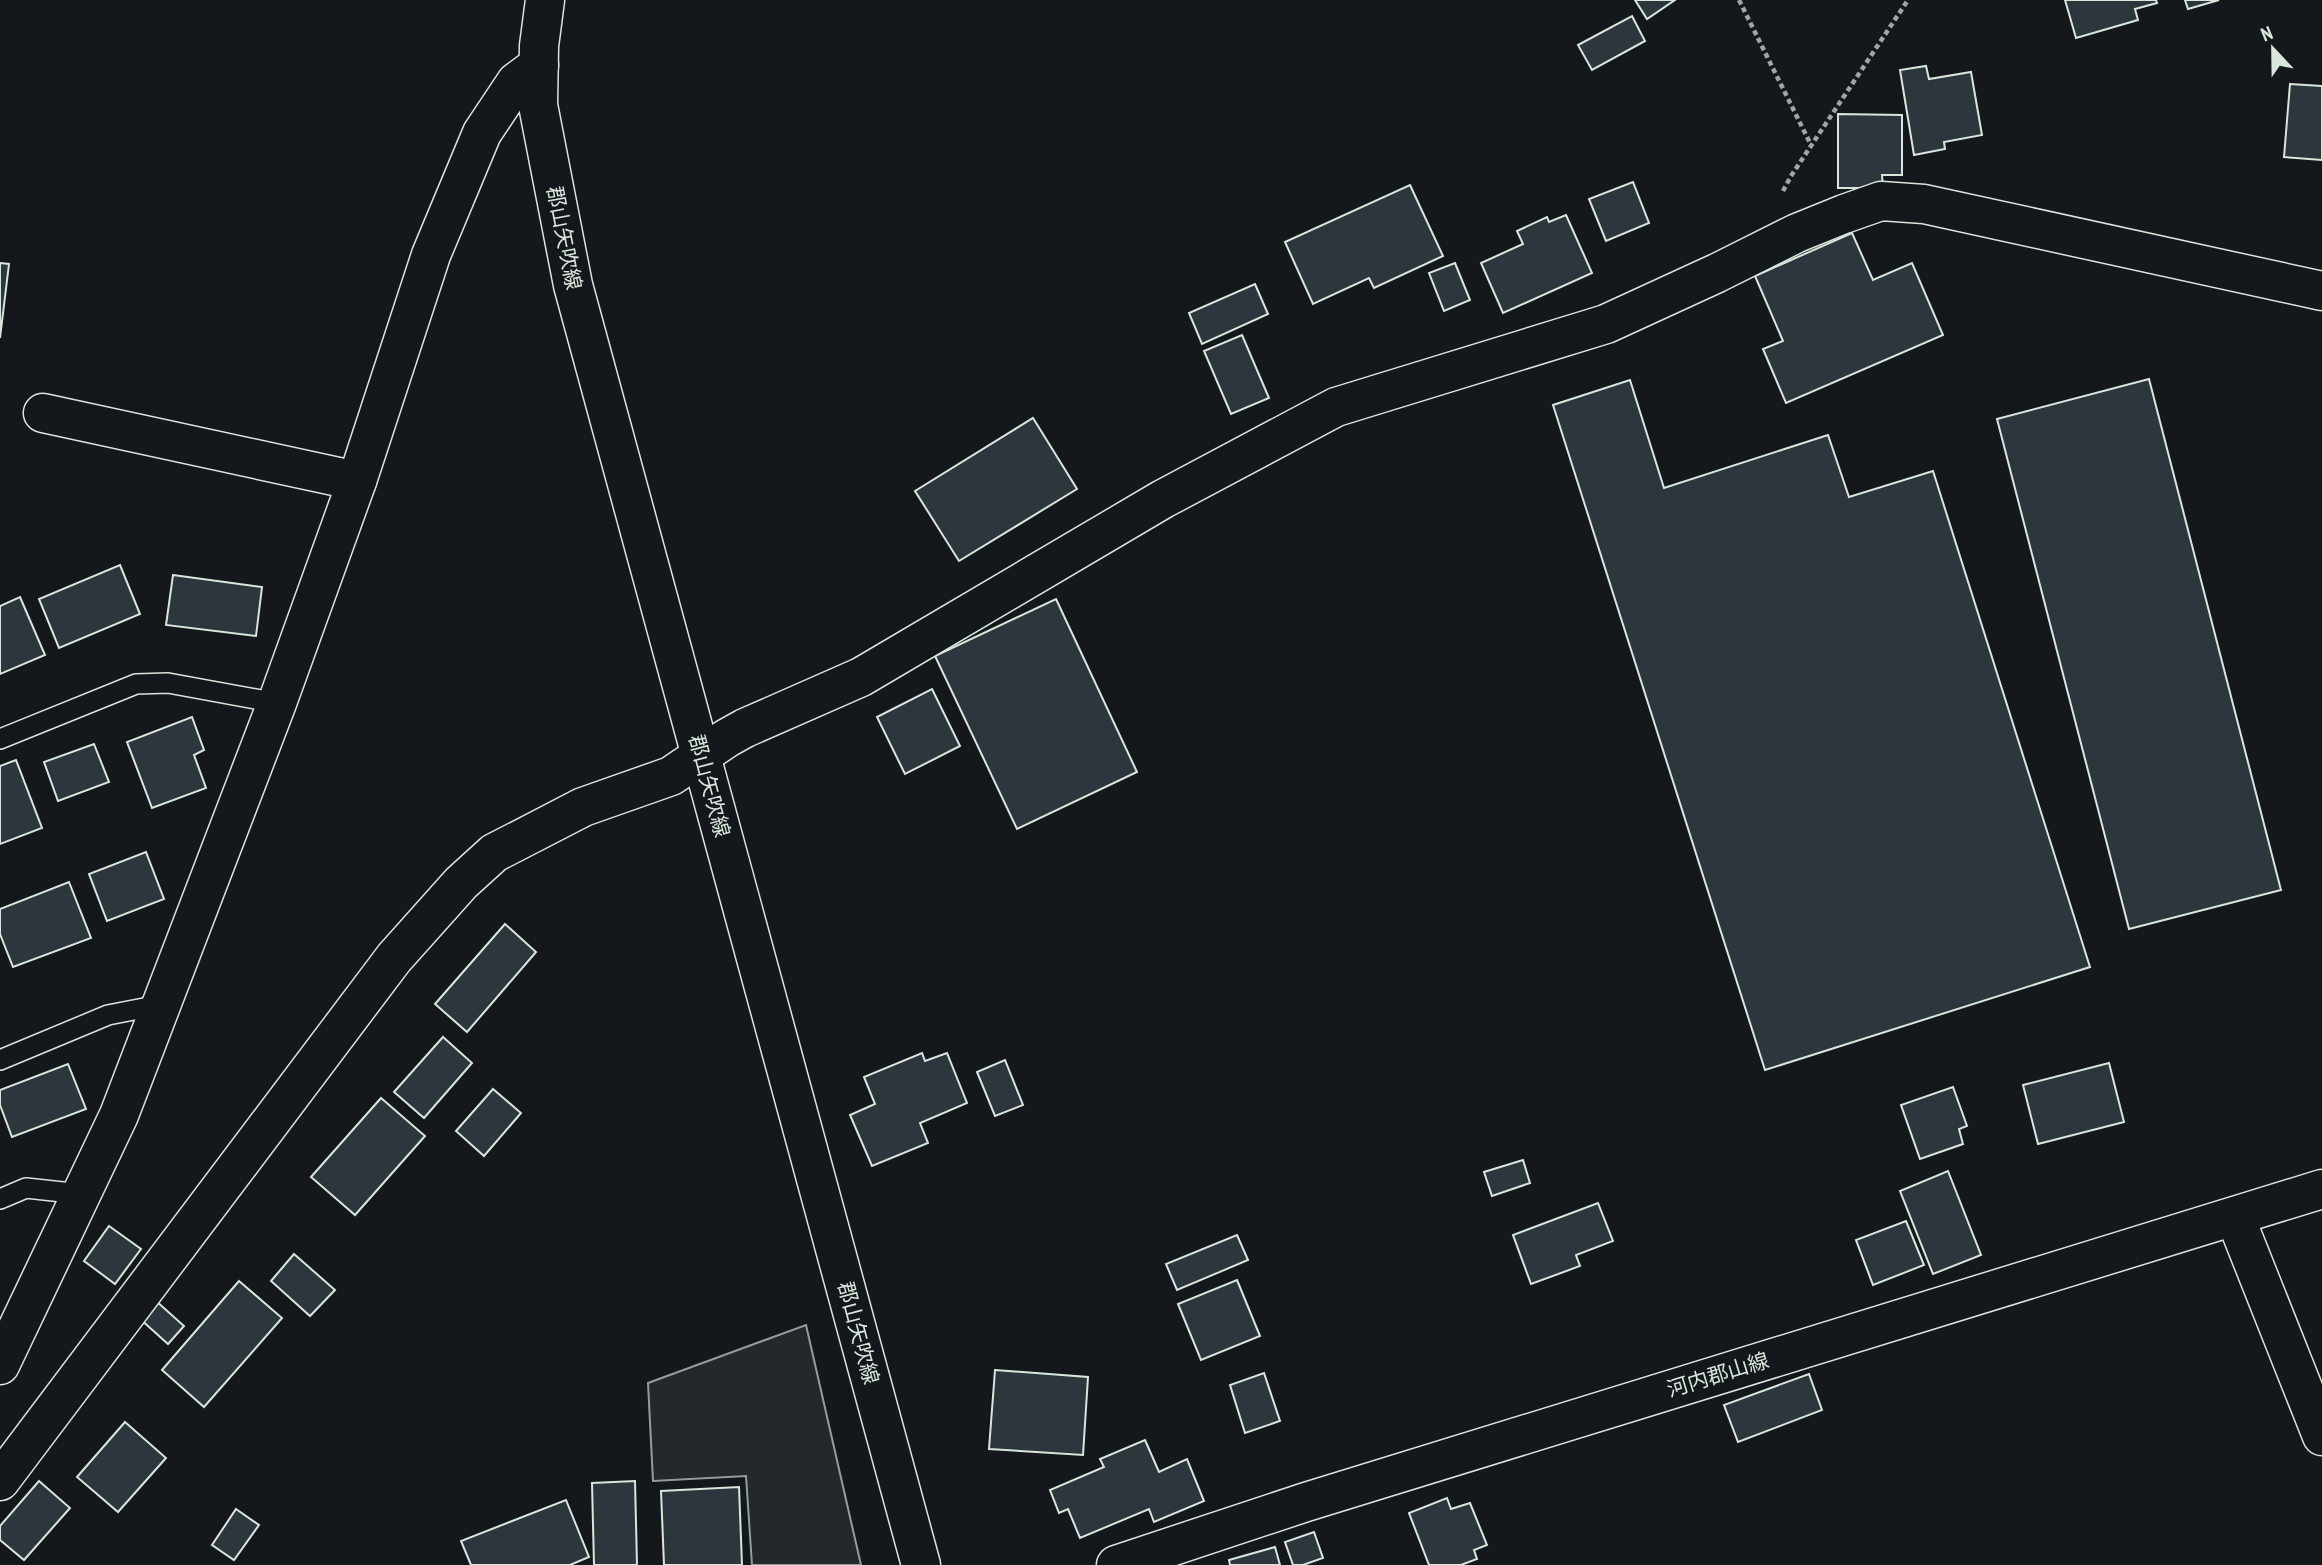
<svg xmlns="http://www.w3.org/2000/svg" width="2322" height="1565" font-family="'PT Sans Narrow','Noto Sans JP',sans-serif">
<rect width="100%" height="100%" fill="#14181c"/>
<path fill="#24282b" stroke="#939e99" stroke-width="2" d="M806,1325L861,1565H752L746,1476L653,1481L648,1383Z"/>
<g fill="#2c363c" stroke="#d8e6dc" stroke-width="2">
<path d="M1635,0H1675L1647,19Z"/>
<path d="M2065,0H2156L2157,3L2135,9L2138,20L2076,38Z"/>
<path d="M2185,0H2219L2188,9Z"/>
<path d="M1632,16L1645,41L1592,70L1578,45Z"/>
<path d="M1926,66L1929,79L1971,72L1982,135L1944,142L1945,149L1914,155L1900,70Z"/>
<path d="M2290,84L2322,86V160L2284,157Z"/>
<path d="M1838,114L1902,115V175H1882L1883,188H1838Z"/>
<path d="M1633,182L1649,223L1606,241L1589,199Z"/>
<path d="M1410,185L1443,256L1374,288L1369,278L1313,304L1285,242Z"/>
<path d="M1566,215L1592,273L1503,313L1481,263L1523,244L1517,231L1547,217L1549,222Z"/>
<path d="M1852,233L1873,280L1912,263L1943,335L1786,403L1763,349L1783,341L1755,276Z"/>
<path d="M0,263L9,264L0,338Z"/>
<path d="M1455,263L1470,300L1444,311L1429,273Z"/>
<path d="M1255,284L1268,314L1202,344L1189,313Z"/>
<path d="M1242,335L1269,398L1231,414L1204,351Z"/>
<path d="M2149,379L2281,890L2129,929L1997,419Z"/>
<path d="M1630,380L1664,488L1828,435L1849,497L1933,471L2090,967L1765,1070L1553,405Z"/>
<path d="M1033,418L1077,489L959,561L915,491Z"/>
<path d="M120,565L140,614L59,648L39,599Z"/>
<path d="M173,575L262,587L256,636L166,625Z"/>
<path d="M20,597L45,655L0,674V606Z"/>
<path d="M1056,599L1137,772L1017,829L935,656Z"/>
<path d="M932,689L960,746L905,774L877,717Z"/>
<path d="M192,717L204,750L194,755L206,788L152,808L127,742Z"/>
<path d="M94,744L109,782L58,801L44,762Z"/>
<path d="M16,760L42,828L0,844V766Z"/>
<path d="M146,852L164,899L107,921L89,874Z"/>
<path d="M69,882L91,938L13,967L0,934V909Z"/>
<path d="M505,924L536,952L467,1032L435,1004Z"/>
<path d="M443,1037L472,1063L424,1118L394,1092Z"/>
<path d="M922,1053L925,1061L947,1053L967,1103L920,1123L928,1143L872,1166L850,1115L875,1104L864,1077Z"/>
<path d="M1005,1060L1023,1105L995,1116L977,1072Z"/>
<path d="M2109,1063L2124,1122L2038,1144L2023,1085Z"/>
<path d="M68,1064L86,1109L12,1137L0,1105V1090Z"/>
<path d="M1953,1087L1967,1126L1959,1129L1963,1144L1920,1159L1901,1105Z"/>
<path d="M493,1089L521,1113L484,1156L456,1131Z"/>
<path d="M381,1098L425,1136L355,1215L311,1177Z"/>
<path d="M1523,1160L1530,1183L1492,1196L1484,1172Z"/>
<path d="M1948,1171L1981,1255L1933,1274L1900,1191Z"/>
<path d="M1598,1203L1613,1241L1576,1255L1580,1266L1531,1284L1513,1235Z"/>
<path d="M1906,1221L1924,1265L1873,1285L1856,1240Z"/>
<path d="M109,1226L141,1249L115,1284L84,1261Z"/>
<path d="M1237,1235L1248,1260L1177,1290L1166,1264Z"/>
<path d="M294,1254L335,1290L310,1316L271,1281Z"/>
<path d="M1237,1280L1260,1336L1201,1360L1178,1304Z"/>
<path d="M239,1281L282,1318L204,1407L162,1370Z"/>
<path d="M155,1300L184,1326L168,1344L139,1318Z"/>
<path d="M995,1370L1088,1377L1083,1455L989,1449Z"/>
<path d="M1264,1373L1280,1421L1245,1433L1230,1385Z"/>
<path d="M1809,1374L1822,1410L1738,1442L1724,1405Z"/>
<path d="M125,1422L166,1458L118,1512L77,1477Z"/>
<path d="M1145,1440L1159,1472L1187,1459L1204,1501L1154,1522L1149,1509L1080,1538L1068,1509L1059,1513L1050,1490L1104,1467L1100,1459Z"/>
<path d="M39,1481L70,1508L24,1560L0,1540V1526Z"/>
<path d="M635,1481L637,1565H594L592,1483Z"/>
<path d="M739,1487L742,1565H664L661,1491Z"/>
<path d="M1447,1498L1451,1509L1470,1503L1487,1545L1474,1550L1477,1559L1461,1565H1429L1409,1513Z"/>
<path d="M566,1500L589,1557L570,1565H471L461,1541Z"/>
<path d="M236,1509L259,1525L234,1560L212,1545Z"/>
<path d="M1314,1532L1323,1558L1303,1565H1293L1285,1542Z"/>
<path d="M1275,1547L1280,1565H1230L1229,1560Z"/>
</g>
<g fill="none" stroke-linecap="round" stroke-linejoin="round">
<defs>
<g id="service">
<path d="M0,739L136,684L168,683L277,703"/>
<path d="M0,1060L108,1015L144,1008L158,1012"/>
<path d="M0,1199L26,1188L81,1194"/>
</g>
<g id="minor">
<path d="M43,413L357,481"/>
<path d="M2235,1217L2322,1436"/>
<path d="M0,1365L119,1115L277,703L357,481L431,255L482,133L516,82L539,65"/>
<path d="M0,1481L394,958L461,883L494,853L583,807L671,776L727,738L745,728L861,677L1163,499L1336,407L1606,324L1717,273L1797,233L1844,214L1881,201L1924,204L2322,291"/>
</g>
<path id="secondary" d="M1116,1565L1306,1502L2322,1189"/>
<path id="primary" d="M545,0L539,46L538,105L573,285L921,1565"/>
</defs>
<use href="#service" stroke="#d8e6dc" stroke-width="22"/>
<use href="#minor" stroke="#d8e6dc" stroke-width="41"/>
<use href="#secondary" stroke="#d8e6dc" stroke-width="41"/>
<use href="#primary" stroke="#d8e6dc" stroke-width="41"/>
<g stroke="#9da8a2" stroke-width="4.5" stroke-dasharray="5 3.5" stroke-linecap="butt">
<path d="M1739,0L1811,145"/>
<path d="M1783,191L1791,176L1908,0"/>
</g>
<use href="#service" stroke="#14181c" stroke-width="19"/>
<use href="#minor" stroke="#14181c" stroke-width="38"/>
<use href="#secondary" stroke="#14181c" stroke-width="38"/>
<use href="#primary" stroke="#14181c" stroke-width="38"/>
</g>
<g text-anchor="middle" stroke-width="5" stroke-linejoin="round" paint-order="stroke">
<g font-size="21" fill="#d8e6dc" stroke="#14181c">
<text transform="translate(564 238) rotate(79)" y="7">郡山矢吹線</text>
<text transform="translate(709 786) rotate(75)" y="7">郡山矢吹線</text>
<text transform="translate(858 1333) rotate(75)" y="7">郡山矢吹線</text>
<text transform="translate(1718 1375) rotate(-17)" y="7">河内郡山線</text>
</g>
</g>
<g transform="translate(2273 49) rotate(338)" stroke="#14181c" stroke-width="5" paint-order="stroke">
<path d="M0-5L12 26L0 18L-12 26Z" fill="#d8e6dc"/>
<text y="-10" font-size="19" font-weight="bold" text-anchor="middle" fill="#d8e6dc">N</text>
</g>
</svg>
